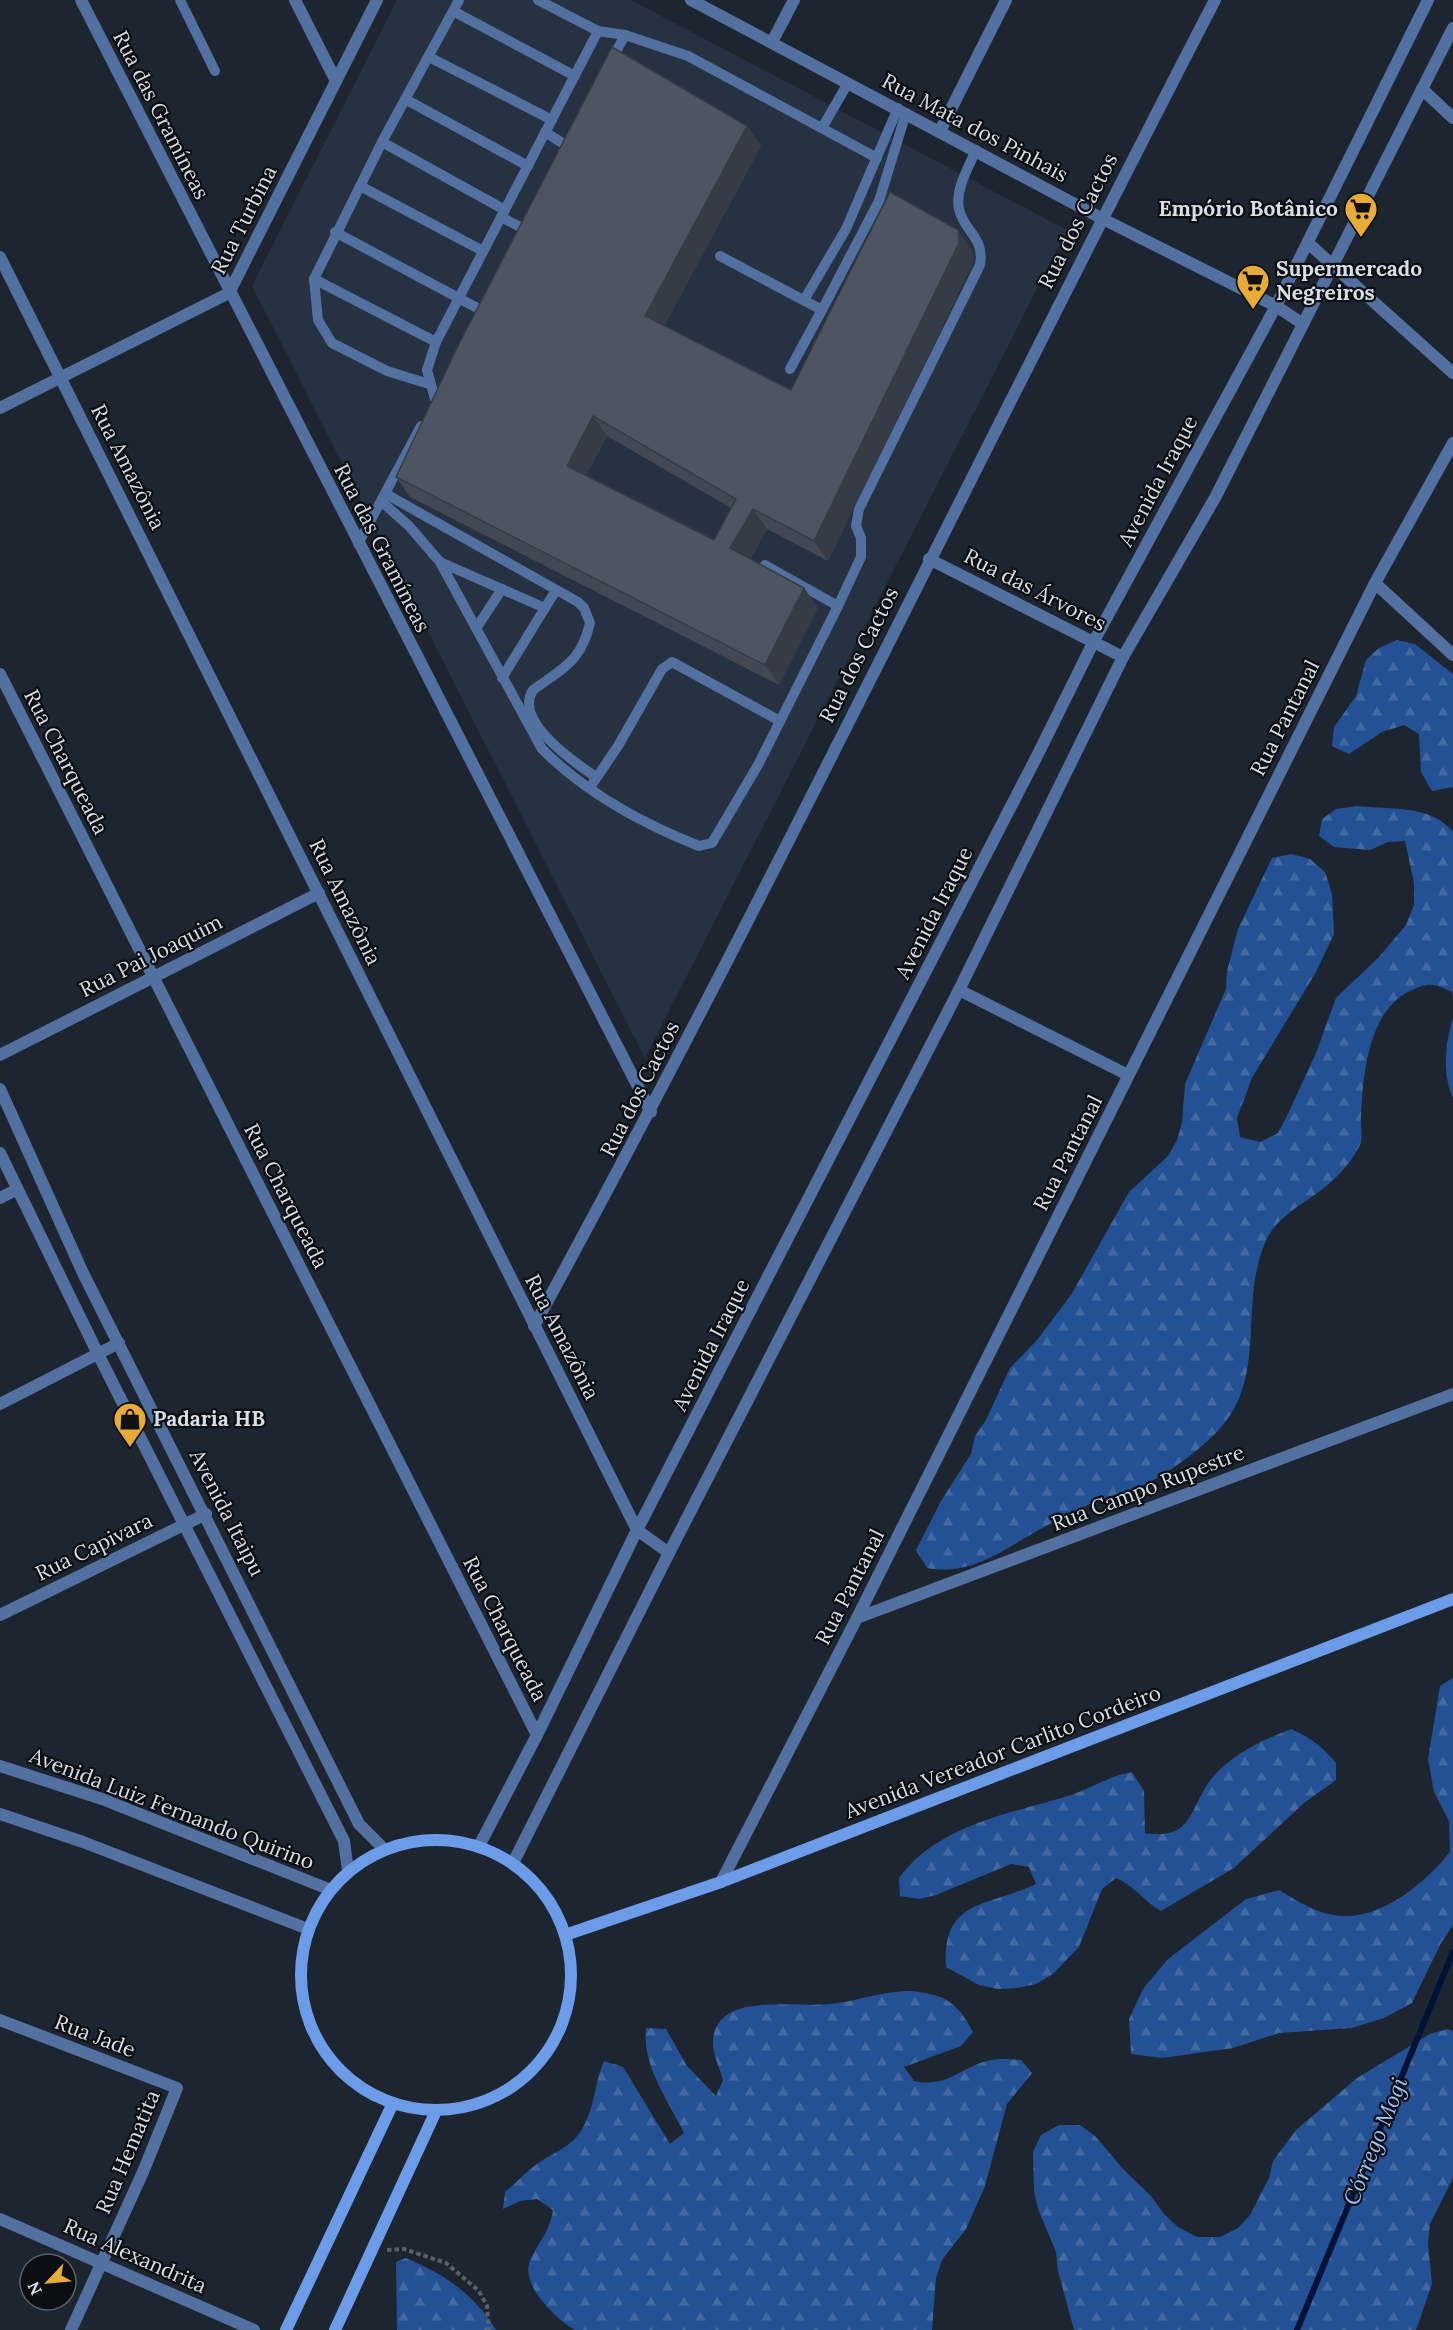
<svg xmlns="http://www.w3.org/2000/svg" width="1453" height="2330" font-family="Lora,serif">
<defs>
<pattern id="forest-firs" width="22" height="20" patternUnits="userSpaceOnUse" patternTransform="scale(1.5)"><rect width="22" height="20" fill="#245094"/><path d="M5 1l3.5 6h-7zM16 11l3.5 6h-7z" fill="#4369a3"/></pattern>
</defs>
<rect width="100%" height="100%" fill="#1d2531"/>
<path fill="#263142" d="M397,0H631L1067,230L645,1058L252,286Z"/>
<g fill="url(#forest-firs)">
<path d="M1397,640L1415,644L1453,674V787L1432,791L1421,772L1419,734L1404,725L1382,732L1349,754L1332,746L1334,727L1356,696L1366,660L1379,648Z"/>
<path d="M1357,806C1389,810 1431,804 1453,832V998L1452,992C1434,983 1428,982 1410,991C1368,1011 1363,1075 1361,1116C1360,1125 1364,1139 1359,1147C1351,1163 1335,1180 1320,1191C1300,1206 1275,1218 1265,1243C1238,1307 1269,1378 1217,1432C1196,1453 1167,1474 1140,1487C1129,1492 1117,1494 1105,1498C1086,1505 1066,1515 1048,1525C1009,1545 974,1577 927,1568L916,1550L941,1501L971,1454L975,1436L986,1420L1010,1368L1037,1340L1071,1295L1129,1192L1168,1156L1177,1140L1182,1123L1185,1084L1226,989L1227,971L1238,929L1272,858L1291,854L1310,859L1325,872L1332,894L1334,934L1316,972L1252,1078L1237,1118L1240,1137L1260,1142L1278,1133L1286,1118L1316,1053L1336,998L1378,958L1406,925L1414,905V883L1405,841L1388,842L1370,850L1334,847L1319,836L1322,819L1336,809Z"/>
<path d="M1453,1018V1098C1442,1074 1445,1044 1453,1018Z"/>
<path d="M1453,1678V1925L1441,1943L1412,2003L1384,2018L1352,2028L1279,2033L1233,2048L1162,2058L1131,2054L1129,2019L1143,1989L1167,1960L1246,1899L1279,1890C1299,1902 1319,1915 1342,1916C1384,1918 1426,1882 1450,1852L1449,1821L1434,1792L1428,1759L1440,1686Z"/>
<path d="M1291,1729C1311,1738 1323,1747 1336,1763V1780L1304,1803L1234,1868L1161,1911C1143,1901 1135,1886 1116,1878L1102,1889L1079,1947L1053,1974L1036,1984L1017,1988L998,1989L979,1985L946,1967C942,1898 988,1907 1036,1884L1029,1867L1011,1864L936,1895L919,1899L900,1896L899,1878C939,1824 1010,1814 1071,1795C1092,1788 1109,1776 1132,1772L1144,1791L1145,1833C1194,1841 1189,1807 1212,1778C1232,1754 1263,1740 1291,1729Z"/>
<path d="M912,1991C946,1995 957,2002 973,2032L961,2046L904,2067L914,2081C947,2088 958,2069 987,2061C998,2058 1009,2059 1021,2060L1032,2073L1007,2104L985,2186L966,2229L942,2260L936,2278L932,2330H575C556,2319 520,2285 530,2261C539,2240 549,2234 553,2210L537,2199L520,2201L503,2209L505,2192C516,2183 526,2172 537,2164C552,2153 570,2148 581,2131C595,2109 594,2084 604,2061L623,2067L670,2144L684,2133C668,2100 642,2066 646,2028L666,2029L687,2066L716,2096L723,2080C720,2069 713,2055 713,2044C712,1990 796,2008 830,2004C860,2001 880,1991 912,1991Z"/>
<path d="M1448,2029L1453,2031V2178L1430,2224L1428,2243L1432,2284L1416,2330H1074L1058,2271L1056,2252L1038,2209L1034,2191L1033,2152L1041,2135L1059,2125H1080L1095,2136L1124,2170L1151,2196L1164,2214L1178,2227L1197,2237H1220L1238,2228L1250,2215L1269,2178L1273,2161L1296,2130L1357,2078L1430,2034Z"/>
<path d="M406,2258C444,2274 475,2295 496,2330H397L396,2262Z"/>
</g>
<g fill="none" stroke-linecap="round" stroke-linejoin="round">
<path stroke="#001235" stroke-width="6" d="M1297,2330L1453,1952"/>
<path stroke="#58606a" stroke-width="4" stroke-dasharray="4.5 3" stroke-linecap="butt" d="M387,2250L404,2249L446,2263L479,2291L487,2306L489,2330"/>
<g stroke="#5371a0" stroke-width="10">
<path d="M180,0L215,71"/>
<path d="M538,0L598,31L625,35L688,56L877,158"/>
<path d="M453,11L575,76"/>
<path d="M429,57L552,120"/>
<path d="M611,61L625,35"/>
<path d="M405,99L528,166"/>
<path d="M822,128L848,83"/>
<path d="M545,132L567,146"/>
<path d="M382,142L505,210"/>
<path d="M360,186L483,251"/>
<path d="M501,217L524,229"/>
<path d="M335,232L481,310"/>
<path d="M720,256L822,310L790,369"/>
<path d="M314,279L436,342"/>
<path d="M804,300L846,229L898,108"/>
<path d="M822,310L879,201L906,113"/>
<path d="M429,384L387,371L332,343L318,320L314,279L382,142L459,0"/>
<path d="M435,399L427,370L436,342L598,31"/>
<path d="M386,494L578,602L584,608L590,623C581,662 563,668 533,690C513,721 575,763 596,777"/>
<path d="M382,502L409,526L440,562L542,749C585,792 643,824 699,846L712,843L758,765L838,606L765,565"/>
<path d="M358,544L421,426"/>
<path d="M440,562L545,608"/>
<path d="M838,606L861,557V538L856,526L859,509L980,265C985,237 964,232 959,209C955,190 968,168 976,150"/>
<path d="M477,627L502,589"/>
<path d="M502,678L556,590"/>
<path d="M593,783L618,746L662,669L672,662L780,721"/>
</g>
<g stroke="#5371a0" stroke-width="12">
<path d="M81,0L651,1112"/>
<path d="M295,0L336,81"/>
<path d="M691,0L1101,218L1276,306L1303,324"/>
<path d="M772,42L794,0"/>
<path d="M1422,89L1453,118"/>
<path d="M940,131L1006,0"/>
<path d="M1308,243L1453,373"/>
<path d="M0,257L637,1530L669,1553"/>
<path d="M0,408L229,293L377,0"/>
<path d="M929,559L1123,657"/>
<path d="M1375,583L1453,655"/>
<path d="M0,674L537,1735"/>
<path d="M959,990L1128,1075"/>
<path d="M0,1055L319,893"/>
<path d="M0,1198L16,1190"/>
<path d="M534,1326C772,890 986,441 1215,0"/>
<path d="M0,1404L119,1343"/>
<path d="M0,1615L206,1514"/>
<path d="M857,1618L1453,1394"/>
<path d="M721,1882L857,1618L1375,583L1453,443"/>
<path d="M0,2020L177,2088L143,2172L71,2330"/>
<path d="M0,2219L254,2330"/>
</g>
<g stroke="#5371a0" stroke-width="12">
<path d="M0,1089L83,1273L359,1824L384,1849"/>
<path d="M0,1153L98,1354L344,1841L348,1871"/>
<path d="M0,1766L102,1799L331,1890"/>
<path d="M0,1814L83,1842L308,1929"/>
<path d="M479,1846L537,1735L637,1530L1037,756L1094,641L1276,306L1428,0"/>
<path d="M513,1863L669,1553L959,990L1123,657L1216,496L1453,28"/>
</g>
<g stroke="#6c9ce8" stroke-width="12">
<circle cx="436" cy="1975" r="135"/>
<path d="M565,1935L721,1882L1453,1599"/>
<path d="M286,2330L393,2103"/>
<path d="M335,2330L436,2111"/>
</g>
</g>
<path fill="#424955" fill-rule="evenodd" d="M747,126L761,146L664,326L791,390L972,250L973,263L828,561L767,529L750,559L804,588L818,608L779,685L410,497L396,477ZM607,436L731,508L714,540L586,475Z"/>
<g fill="#363c45">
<path d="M747,126L761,146L659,336L645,316Z"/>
<path d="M958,230L972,250L973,263L828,561L814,541Z"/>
<path d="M593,416L607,436L581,485L567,466Z"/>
<path d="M753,509L767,529L744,568L730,548Z"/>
<path d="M804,588L818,608L779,685L765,665Z"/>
</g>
<path fill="#4d5563" stroke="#363c45" stroke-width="1.5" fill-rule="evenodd" d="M612,47L747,126L645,316L791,390L890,192L958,230L959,243L814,541L753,509L730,548L804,588L765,665L396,477L458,346ZM593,416L736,499L714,540L567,466Z"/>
<defs>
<symbol id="supermarket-pin" viewBox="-11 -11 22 30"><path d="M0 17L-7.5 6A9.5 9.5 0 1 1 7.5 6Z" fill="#e8ab37" stroke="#0b0e13"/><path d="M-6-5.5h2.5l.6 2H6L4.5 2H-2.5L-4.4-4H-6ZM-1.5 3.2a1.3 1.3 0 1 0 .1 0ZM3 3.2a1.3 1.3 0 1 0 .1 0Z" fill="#111"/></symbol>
<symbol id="shop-pin" viewBox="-11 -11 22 30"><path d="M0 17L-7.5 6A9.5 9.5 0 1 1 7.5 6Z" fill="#e8ab37" stroke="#0b0e13"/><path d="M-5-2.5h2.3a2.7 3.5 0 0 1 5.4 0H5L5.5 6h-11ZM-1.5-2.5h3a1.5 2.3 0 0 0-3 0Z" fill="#111"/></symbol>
</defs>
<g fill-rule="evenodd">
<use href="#supermarket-pin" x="1342" y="190" width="38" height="52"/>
<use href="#supermarket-pin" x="1234" y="262" width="38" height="52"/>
<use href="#shop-pin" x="111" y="1400" width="38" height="52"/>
</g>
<g text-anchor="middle" stroke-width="4.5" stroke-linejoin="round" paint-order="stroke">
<g font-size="21" fill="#d8dee6" stroke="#0b0e13">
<text transform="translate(161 115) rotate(63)" y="7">Rua das Gramíneas</text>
<text transform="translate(975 128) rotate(28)" y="7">Rua Mata dos Pinhais</text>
<text transform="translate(244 220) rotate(-63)" y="7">Rua Turbina</text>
<text transform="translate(1078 221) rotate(-63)" y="7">Rua dos Cactos</text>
<text transform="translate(128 467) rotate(63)" y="7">Rua Amazônia</text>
<text transform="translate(1158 481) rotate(-62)" y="7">Avenida Iraque</text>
<text transform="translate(382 548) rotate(63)" y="7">Rua das Gramíneas</text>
<text transform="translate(1035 590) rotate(27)" y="7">Rua das Árvores</text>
<text transform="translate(859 655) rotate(-63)" y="7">Rua dos Cactos</text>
<text transform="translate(1285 718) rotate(-63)" y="7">Rua Pantanal</text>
<text transform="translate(66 762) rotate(63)" y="7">Rua Charqueada</text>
<text transform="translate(345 902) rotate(64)" y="7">Rua Amazônia</text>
<text transform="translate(934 913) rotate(-63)" y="7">Avenida Iraque</text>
<text transform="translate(151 956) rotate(-27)" y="7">Rua Pai Joaquim</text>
<text transform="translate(640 1089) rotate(-63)" y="7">Rua dos Cactos</text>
<text transform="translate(1068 1153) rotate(-63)" y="7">Rua Pantanal</text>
<text transform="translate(286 1196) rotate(63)" y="7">Rua Charqueada</text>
<text transform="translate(562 1337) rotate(63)" y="7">Rua Amazônia</text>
<text transform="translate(711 1345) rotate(-63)" y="7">Avenida Iraque</text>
<text transform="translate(1148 1488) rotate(-21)" y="7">Rua Campo Rupestre</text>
<text transform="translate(227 1513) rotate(63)" y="7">Avenida Itaipu</text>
<text transform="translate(94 1547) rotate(-26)" y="7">Rua Capivara</text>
<text transform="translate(850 1587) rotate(-63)" y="7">Rua Pantanal</text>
<text transform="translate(505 1629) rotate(63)" y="7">Rua Charqueada</text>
<text transform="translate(1003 1752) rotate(-21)" y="7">Avenida Vereador Carlito Cordeiro</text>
<text transform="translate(172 1809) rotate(21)" y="7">Avenida Luiz Fernando Quirino</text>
<text transform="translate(95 2036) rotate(21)" y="7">Rua Jade</text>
<text transform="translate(128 2152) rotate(-67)" y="7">Rua Hematita</text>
<text transform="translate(135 2256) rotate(24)" y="7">Rua Alexandrita</text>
</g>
<g font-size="21" font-weight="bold" fill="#d8dee6" stroke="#0b0e13" text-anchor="start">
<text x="1338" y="216" text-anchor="end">Empório Botânico</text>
<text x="1276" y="276">Supermercado<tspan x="1276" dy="24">Negreiros</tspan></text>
<text x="153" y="1426">Padaria HB</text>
</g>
<g font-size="22" font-style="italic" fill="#9fc4fe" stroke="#0b0e13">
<text transform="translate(1375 2141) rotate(-68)" y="8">Córrego Mogi</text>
</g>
</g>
<g transform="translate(48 2282) rotate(244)"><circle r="28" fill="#0b0e13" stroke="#5d6167" stroke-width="1.5"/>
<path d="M0-4.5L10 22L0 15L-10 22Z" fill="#e8ab37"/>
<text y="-9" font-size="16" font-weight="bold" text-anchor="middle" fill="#d8dee6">N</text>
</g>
</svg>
